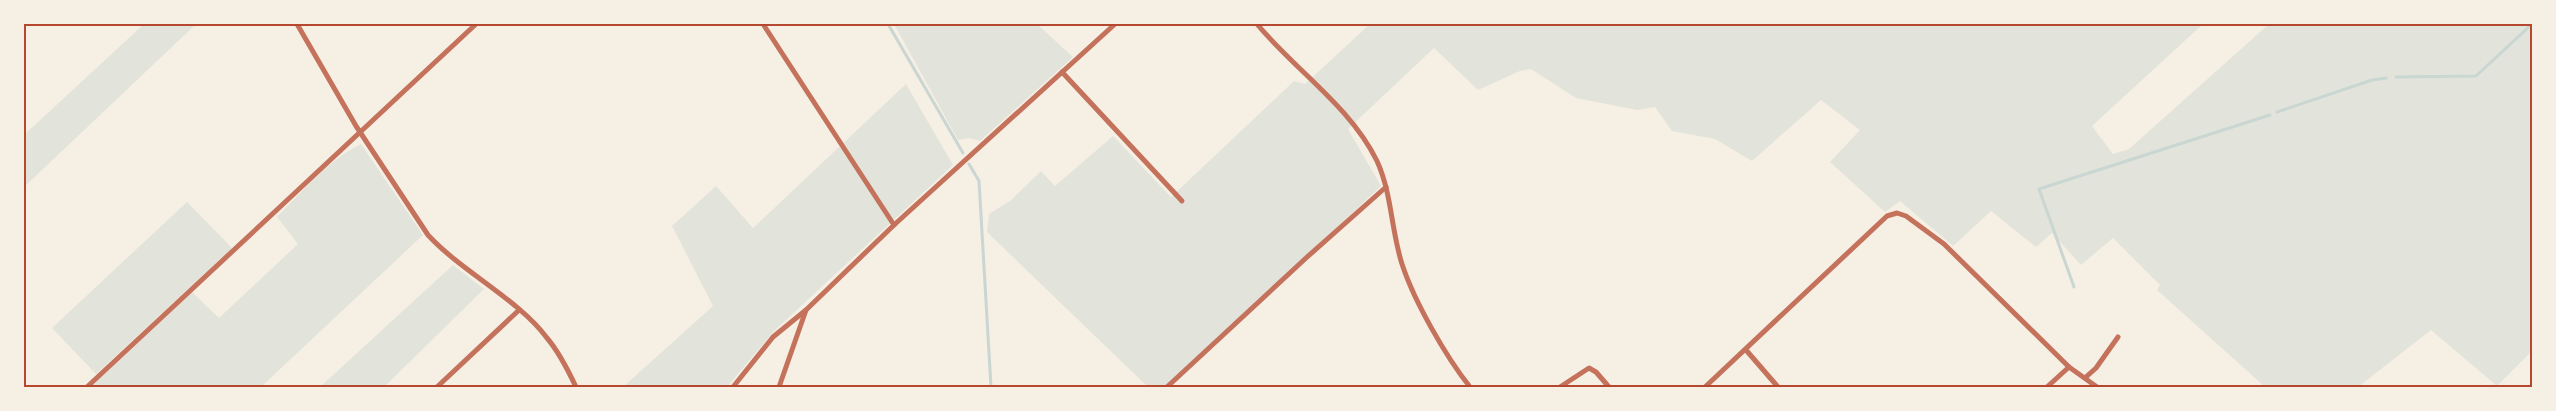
<svg xmlns="http://www.w3.org/2000/svg" width="2556" height="411" font-family="'Roboto Condensed',sans-serif">
<rect width="100%" height="100%" fill="#f6efe4"/>
<g fill="#e2e4dc">
<path d="M144,24H196L24,187V135Z"/>
<path d="M894,24H1037L1073,57L980,141L969,138L958,140Z"/>
<path d="M1370,24H2203L2092,126L2113,154L2129,149L2269,24H2532V351L2497,386L2431,330L2358,387H2265L2157,290L2160,285L2113,238L2081,265L2052,233L2036,247L1991,211L1953,246L1900,201L1885,212L1830,162L1860,130L1821,100L1752,161L1715,139L1672,131L1655,107L1637,110L1576,98L1531,69L1520,71L1478,90L1434,48L1348,129L1381,186L1167,387H1148L987,232L989,214L1010,201L1041,171L1055,186L1113,136L1171,197L1294,81L1305,84Z"/>
<path d="M906,84L953,165L773,332L727,387H623L713,306L672,226L716,186L753,228Z"/>
<path d="M361,144L423,235L261,387H91L192,292L219,318L298,244L277,217C302,192 328,160 361,144Z"/>
<path d="M187,202L232,248L96,374L52,328Z"/>
<path d="M453,265L484,289L384,387H320Z"/>
</g>
<g fill="none" stroke-linecap="round" stroke-linejoin="round">
<g stroke="#c9d6d2" stroke-width="3">
<path d="M888,24L963,153"/>
<path d="M2396,77L2476,76L2532,24"/>
<path d="M2277,112L2372,80L2386,78"/>
<path d="M969,164L979,181L991,387"/>
<path d="M2074,287L2039,189L2270,115"/>
</g>
<g stroke="#c5725c" stroke-width="5">
<path d="M297,24L356,126L428,235C462,272 518,299 547,338C559,352 568,370 576,387"/>
<path d="M763,24L894,225"/>
<path d="M1257,24C1295,70 1350,106 1377,161C1392,194 1391,230 1402,264C1414,301 1446,357 1470,387"/>
<path d="M1062,72L1182,201"/>
<path d="M1746,350L1778,387"/>
<path d="M2086,377L2096,368L2118,337"/>
<path d="M87,387L476,24"/>
<path d="M437,387L519,310"/>
<path d="M733,387L773,337L806,310"/>
<path d="M779,387L806,310L894,225L1115,24"/>
<path d="M1167,387L1306,258L1386,187"/>
<path d="M1560,387L1589,368L1596,372L1609,387"/>
<path d="M1705,387L1887,216L1897,213L1906,216L1944,244L2069,367L2097,387"/>
<path d="M2047,387L2069,367"/>
</g>
</g>
<rect width="2556" height="411" fill="none" stroke="#f6efe4" stroke-width="50"/>
<rect x="25" y="25" width="2506" height="361" fill="none" stroke="#b5482f" stroke-width="2"/>
</svg>
